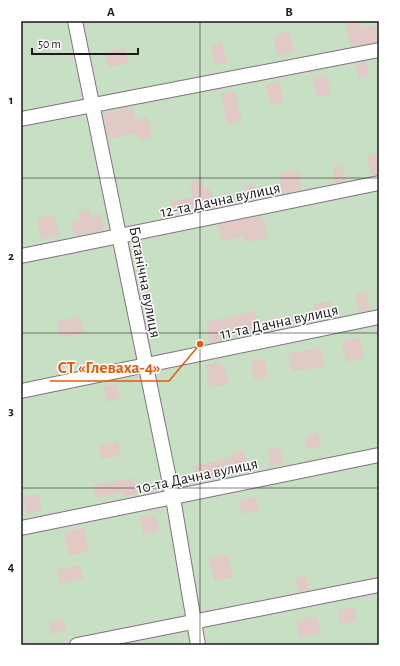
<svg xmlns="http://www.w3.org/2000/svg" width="400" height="666" font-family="'Alegreya Sans',sans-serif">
<rect width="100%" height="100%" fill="#fbe9f9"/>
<rect fill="#c7dfc2" x="21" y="21" width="358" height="624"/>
<g fill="#e1c9c5">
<path d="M345,21H360L361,28L379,25V42L351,47Z"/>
<path d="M289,31L294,52L278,56L273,36Z"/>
<path d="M222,42L227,63L215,65L211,45Z"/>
<path d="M125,48L128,63L108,67L104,52Z"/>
<path d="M366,61L369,76L358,78L355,63Z"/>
<path d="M327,75L331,95L317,98L312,78Z"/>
<path d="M279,81L283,102L270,105L266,84Z"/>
<path d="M235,91L242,122L227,124L221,94Z"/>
<path d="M132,106L135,120L148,117L152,138L139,140L137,133L108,139L103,114Z"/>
<path d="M379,153V175L371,176L367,156Z"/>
<path d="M343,165L346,181L335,183L332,167Z"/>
<path d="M298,170L302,190L283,194L279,174Z"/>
<path d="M201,179L203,189L210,188L214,206L200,209L199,207L173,213L170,202L193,197L190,182Z"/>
<path d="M255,184L258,199L246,201L243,186Z"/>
<path d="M89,210L90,216L100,214L104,230L74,236L71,222L80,220L78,212Z"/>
<path d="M55,215L60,235L41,239L37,218Z"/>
<path d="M262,216L263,220H264L268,238L245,242L244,236L222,241L218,224Z"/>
<path d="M367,292L370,310L359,312L355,294Z"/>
<path d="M331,301L334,316L316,320L313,304Z"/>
<path d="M255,311L258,328L224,335L226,340L210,343L206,322Z"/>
<path d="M81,316L84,333L60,338L57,321Z"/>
<path d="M283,316L285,328L268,331L265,320Z"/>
<path d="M359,337L364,358L346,362L342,341Z"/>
<path d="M320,347L324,367L292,371L288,354Z"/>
<path d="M264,359L268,377L254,380L251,361Z"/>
<path d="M221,362L223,367L225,366L229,384L210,388L205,365Z"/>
<path d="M116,384L120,399L107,402L104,386Z"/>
<path d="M318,433L321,446L308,449L305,436Z"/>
<path d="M118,441L121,455L101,459L99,445Z"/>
<path d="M280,448L283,464L271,467L267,450Z"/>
<path d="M244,450L249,471L196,480L193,466L232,458L231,453Z"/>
<path d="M134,478L137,494L123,497L122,492L96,498L93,485Z"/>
<path d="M39,494L42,510L27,514L23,497Z"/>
<path d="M256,497L259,510L242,514L239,501Z"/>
<path d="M155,514L159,531L143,534L140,517Z"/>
<path d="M84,528L89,551L69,556L64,532Z"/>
<path d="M228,554L233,577L214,581L209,558Z"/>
<path d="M80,565L83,579L60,584L57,570Z"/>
<path d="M306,576L309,590L298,592L295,578Z"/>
<path d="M354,607L357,621L340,624L338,610Z"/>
<path d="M317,617L321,634L299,638L296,621Z"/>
<path d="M64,619L66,631L51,634L49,622Z"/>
</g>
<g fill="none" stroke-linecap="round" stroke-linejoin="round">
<defs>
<g id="minor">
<path d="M75,21L173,498L198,645"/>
<path d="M21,119L379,50"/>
<path d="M21,256L379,183"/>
<path d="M21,391L379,317"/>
<path d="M21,528L379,455"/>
<path d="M77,645L379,585"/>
</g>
</defs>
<use href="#minor" stroke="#81717f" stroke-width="16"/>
<use href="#minor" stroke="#fff" stroke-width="14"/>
</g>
<path fill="none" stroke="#1f191e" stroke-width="1" stroke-opacity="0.55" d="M200,21V645M21,178H379M21,333H379M21,488H379"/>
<g text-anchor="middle" stroke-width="3" stroke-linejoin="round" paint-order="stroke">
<g font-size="16" fill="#1f191e" stroke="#fff">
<text transform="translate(220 199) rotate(-12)" y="6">12-та Дачна вулиця</text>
<text transform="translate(146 282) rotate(79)" y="6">Ботанічна вулиця</text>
<text transform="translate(279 321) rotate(-12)" y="6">11-та Дачна вулиця</text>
<text transform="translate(197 475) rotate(-12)" y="6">10-та Дачна вулиця</text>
</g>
</g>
<path fill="none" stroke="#e8590c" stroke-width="1.5" d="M200 344L169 381H50"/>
<circle fill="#e8590c" stroke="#fff" stroke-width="1.5" cx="200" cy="344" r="4"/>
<g font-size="17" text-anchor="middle" font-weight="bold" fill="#e8590c" stroke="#fff" stroke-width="3" stroke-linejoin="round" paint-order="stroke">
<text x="109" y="373">СТ «Глеваха-4»</text>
</g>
<rect width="400" height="666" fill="none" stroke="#ffffff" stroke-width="44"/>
<path d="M32 48v6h106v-6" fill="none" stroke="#1f191e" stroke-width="2"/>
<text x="38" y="48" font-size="12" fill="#1f191e" stroke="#ffffff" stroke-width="3" paint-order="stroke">50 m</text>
<rect x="22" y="22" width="356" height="622" fill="none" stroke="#1f191e" stroke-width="1.5"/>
<g font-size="13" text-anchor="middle" font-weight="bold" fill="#1f191e">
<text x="111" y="16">A</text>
<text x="289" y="16">B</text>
<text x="11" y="104">1</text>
<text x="11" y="260">2</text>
<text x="11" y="415">3</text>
<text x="11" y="571">4</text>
</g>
</svg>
